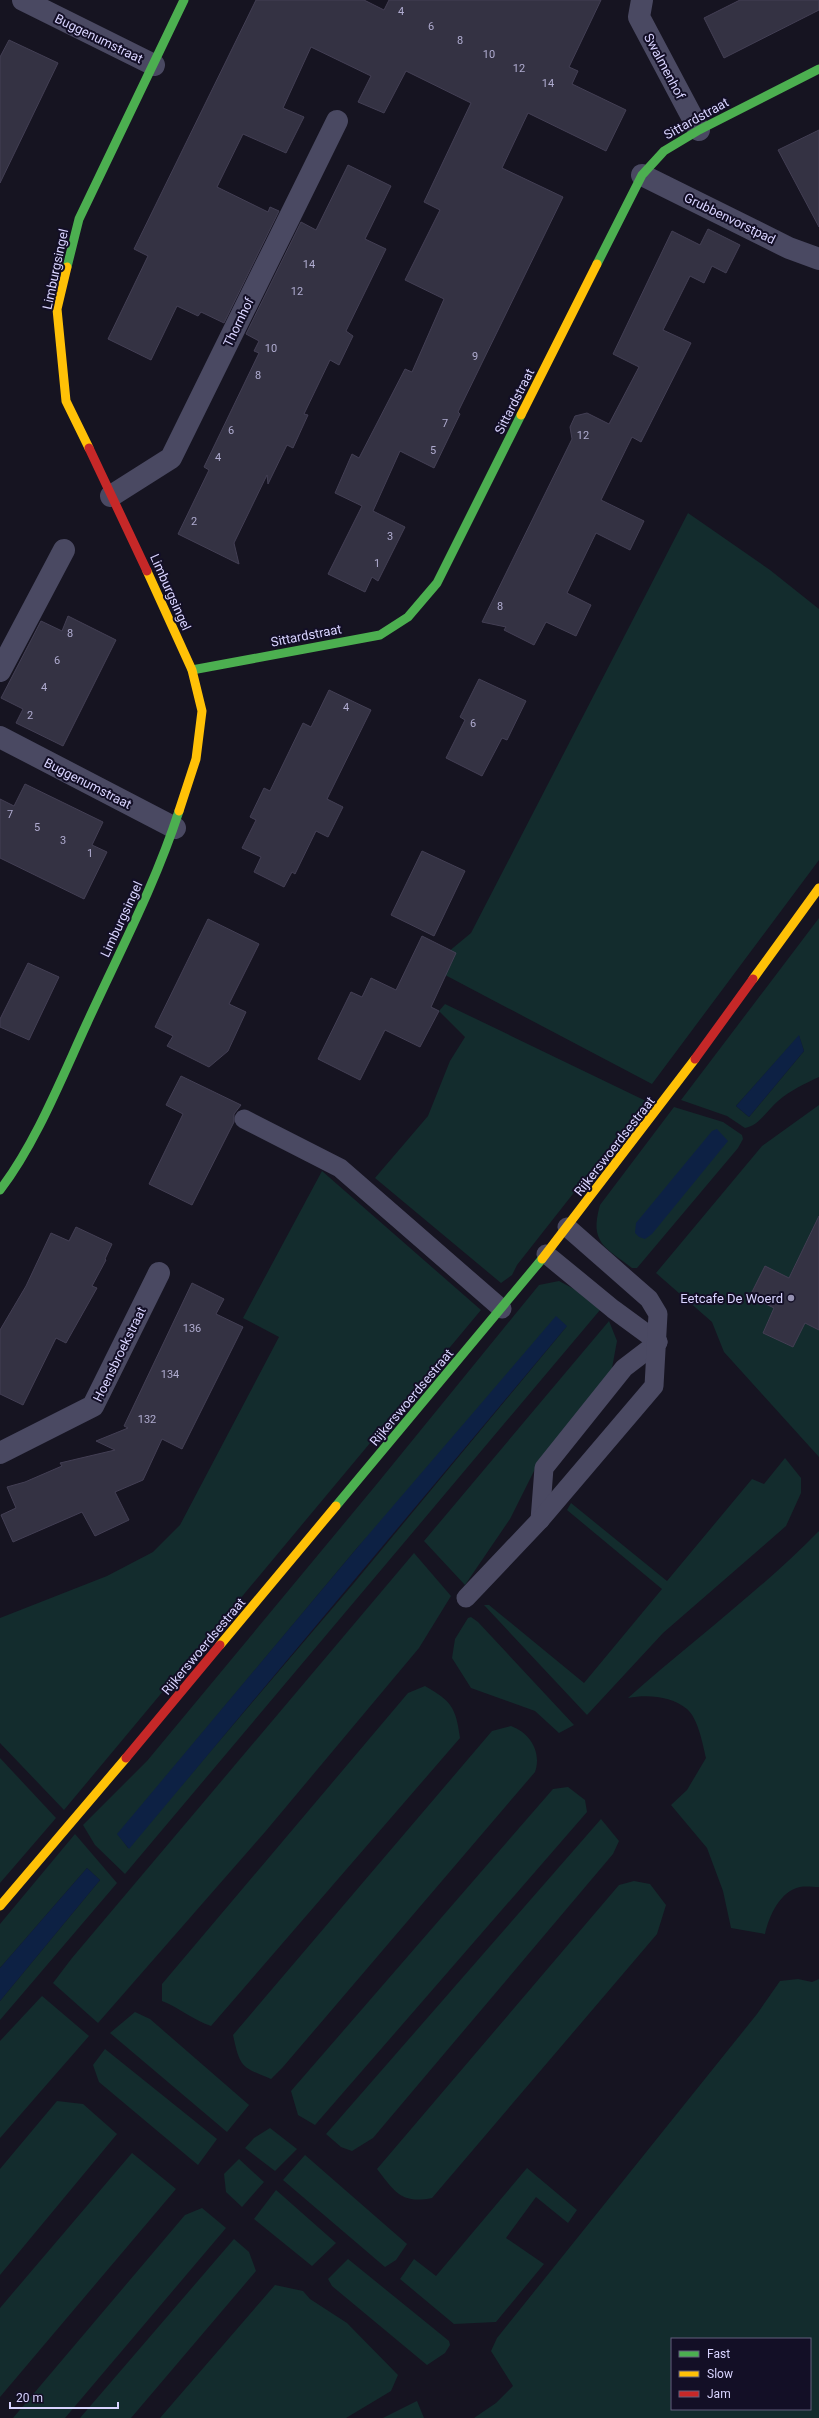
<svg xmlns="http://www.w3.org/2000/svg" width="819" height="2418" font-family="Roboto,sans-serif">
<rect width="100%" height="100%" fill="#161421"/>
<g fill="#132c2d" fill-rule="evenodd">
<path d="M688,513L770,570L819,609V860L652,1084L430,967L471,933Z"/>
<path d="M819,918V1077C804,1084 791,1090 778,1101C767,1110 760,1125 745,1128L727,1116L681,1100ZM799,1036L804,1051L749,1117L736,1106Z"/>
<path d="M445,1004L646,1101L517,1265L512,1275L501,1283L375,1178L428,1116L450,1061L465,1037L439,1011Z"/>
<path d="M819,1105V1256L803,1249L789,1278L765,1266L750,1296L774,1308L763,1333L793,1347L805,1323L819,1330V1457L724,1352L712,1322L656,1273L762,1146Z"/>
<path d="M674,1107L723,1122L742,1135L743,1139L738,1148L637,1268H632C605,1247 589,1243 600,1205Z"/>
<path d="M322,1171L481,1310L64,1810L0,1743V1618L107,1576L153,1552L180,1525L279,1337L243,1318Z"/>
<path d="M559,1281L576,1290L600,1310L125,1874L95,1845L83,1825L147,1761L376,1485L539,1285ZM567,1326L354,1583L128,1848L118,1834L357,1548Z"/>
<path d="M609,1321L617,1341L610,1379L535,1469L510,1519L465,1585L424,1541Z"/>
<path d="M785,1458L801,1478V1493L786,1526L663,1633L587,1715L484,1605H489L584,1683L662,1589L567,1510L571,1503L667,1581L752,1479L764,1484Z"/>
<path d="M819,1531V1887C813,1887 806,1886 800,1887C780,1891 769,1916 765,1934L731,1928L723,1891L707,1848L671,1805L687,1790L706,1758C703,1745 698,1718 687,1709C672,1696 647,1694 628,1698C691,1642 760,1591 819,1531Z"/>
<path d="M414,1553L451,1596L419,1648L265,1832L98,2023L53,1983L72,1958Z"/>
<path d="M471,1617L478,1622L574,1725L559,1733L535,1711L471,1688L452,1658L455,1639L468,1618Z"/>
<path d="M425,1686C451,1701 456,1707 460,1738L211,2026C193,2020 180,2008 162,2001V1984L408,1693Z"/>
<path d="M511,1726C530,1733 542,1752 535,1772L283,2067L271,2079C241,2067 240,2067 233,2035L492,1731Z"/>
<path d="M0,1758L56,1818L0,1883Z"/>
<path d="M568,1787L585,1800L587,1812L315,2125L298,2115L291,2091L553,1789Z"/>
<path d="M601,1819L619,1841L613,1854L373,2138L352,2151L341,2147L326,2134Z"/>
<path d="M75,1834L117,1883L0,2020V2001L100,1880L87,1868L0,1968V1924Z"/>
<path d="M634,1881L650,1884L666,1905L657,1934L432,2198C401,2204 395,2192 377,2169L619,1885Z"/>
<path d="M798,1979L812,1982L819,1979V2418H474L496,2403L513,2386L491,2351L497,2338L757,2014L780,1981ZM672,2339H810V2409H672Z"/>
<path d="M42,1996L89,2036L0,2138V2041Z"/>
<path d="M135,2012L150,2019L249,2105L227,2132L110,2033Z"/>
<path d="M105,2049L217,2139L198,2165L99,2082L93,2065Z"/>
<path d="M57,2101L83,2104L117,2134L0,2275V2169Z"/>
<path d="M270,2128L297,2149L275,2171L245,2148L254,2138Z"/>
<path d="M132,2153L176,2189L0,2397V2308Z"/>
<path d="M305,2155L407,2244L396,2260L385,2267L283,2180Z"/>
<path d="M239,2159L264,2182L242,2207L226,2192L224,2174Z"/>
<path d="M527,2168L577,2210L568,2223L536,2197L506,2238L544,2264L496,2322L454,2324L400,2279L414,2259L436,2276Z"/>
<path d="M276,2190L336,2243L312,2266L254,2219Z"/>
<path d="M202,2208L226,2228L65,2418H13L185,2215Z"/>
<path d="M234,2239L249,2252L256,2271L131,2418H80Z"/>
<path d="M348,2259L449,2341L450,2345L445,2353L427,2365L332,2286L328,2279Z"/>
<path d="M275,2285L303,2291L310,2299L347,2323L398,2375L391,2391L346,2418H160Z"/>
<path d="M417,2401L424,2418H383Z"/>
</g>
<g fill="#0d2144">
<path d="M799,1035L804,1051L749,1117L736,1106Z"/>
<path d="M717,1129L728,1141L652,1234L645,1239L639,1237L635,1233L636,1223L712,1131Z"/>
<path d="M556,1316L567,1326L129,1849L117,1834L357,1548Z"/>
<path d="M87,1868L100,1880L0,2001V1968Z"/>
</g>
<g fill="#343243" stroke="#433f54">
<path d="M256,0H364L384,10L389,0H601L569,67L578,71L572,84L626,110L606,151L528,113L502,168L563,197L458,412L460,414L434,468L400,451L373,511L405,527L378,581L372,577L365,592L328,574L362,506L335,493L352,454L359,458L405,369L412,372L444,299L405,280L440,210L424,202L471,103L406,71L384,113L358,102L371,76L311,47L283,108L304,117L286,153L243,134L217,187L268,212L270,207L279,211L224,323L201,312L198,316L177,306L151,360L108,339L148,256L134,249Z"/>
<path d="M740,0H819V10L724,58L704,18Z"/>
<path d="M9,40L58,63L0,183V57Z"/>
<path d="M819,130V227L778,150Z"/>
<path d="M348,165L391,186L365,239L386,249L346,331L353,336L339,365L330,360L304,414L308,415L293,448L287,445L268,484L267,475L234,543L239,564L178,534L209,470L204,467L259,353L254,351L259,341L246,334L301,222L316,230Z"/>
<path d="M708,229L740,245L726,273L712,266L704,283L690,276L663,330L691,343L641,442L632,437L601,500L644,521L630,550L596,533L567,593L591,605L576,636L546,622L534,645L504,630L506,627L482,622L572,439L570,427L575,416L587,413L609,424L639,367L613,354L672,231L700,245Z"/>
<path d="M68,616L116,640L63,746L16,723L23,709L1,698L41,621L62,631Z"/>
<path d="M479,679L526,701L507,740L502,738L482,776L446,758L465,720L460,717Z"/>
<path d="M329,690L371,710L327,799L343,807L328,837L316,831L295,874L292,872L284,887L254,872L261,857L242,848L256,820L250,817L264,788L270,791L303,723L311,727Z"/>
<path d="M25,784L103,822L92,845L107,852L84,899L0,858V799L14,806Z"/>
<path d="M422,851L465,871L434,936L391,915Z"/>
<path d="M208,919L259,944L229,1004L246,1012L228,1051L209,1067L167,1046L173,1036L155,1027Z"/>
<path d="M422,936L456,953L431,1007L439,1011L420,1047L385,1030L360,1080L318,1059L351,992L362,997L371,978L396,990Z"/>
<path d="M28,963L59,977L29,1040L0,1027V1019Z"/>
<path d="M181,1076L241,1105L234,1114V1122L192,1205L149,1184L183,1114L166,1105Z"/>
<path d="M819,1216V1330L805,1323L793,1347L763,1333L774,1308L750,1296L765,1266L789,1278Z"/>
<path d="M76,1227L112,1244L105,1259L106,1260L92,1286L97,1288L66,1343L56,1338L23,1405L0,1394V1330L26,1286L51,1233L69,1241Z"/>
<path d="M192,1283L224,1299L216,1314L243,1327L182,1449L162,1439L143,1480L115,1492L129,1520L95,1536L82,1512L13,1542L1,1515L16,1508L7,1487L25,1482L62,1466L60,1463L115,1450L96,1441L128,1428L124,1426Z"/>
</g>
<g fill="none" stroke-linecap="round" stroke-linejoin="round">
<g stroke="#4a4962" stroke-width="19">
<path d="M244,1119L340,1168L502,1309"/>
<path d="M546,1254L613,1309L658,1342"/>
<path d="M540,1520L544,1468L624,1368L658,1342"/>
<path d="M466,1598L540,1520L654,1386L658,1314L649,1299L567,1227"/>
</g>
<g stroke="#4a4962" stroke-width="22">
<path d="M23,0L154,65"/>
<path d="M642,0L639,17L699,130"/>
<path d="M642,175L789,248L819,259"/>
<path d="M111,496L171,458L337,121"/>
<path d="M0,671L64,550"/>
<path d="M0,737L175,828"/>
<path d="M0,1453L93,1406L159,1273"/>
</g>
<g stroke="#4caf50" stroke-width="9">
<path d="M597,264L642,175L664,151L699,130L819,69"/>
<path d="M67,267L79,219L184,0"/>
<path d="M192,670L380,635L408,617L437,583L521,415"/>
<path d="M0,1190C36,1143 62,1077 87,1023C119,953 155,885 179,811"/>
<path d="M336,1506L542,1259"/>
</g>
<g stroke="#ffc107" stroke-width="9">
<path d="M67,267L57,309L66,401L89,448"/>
<path d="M521,415L597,264"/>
<path d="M147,571L192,670L202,711L196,759L179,811"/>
<path d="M753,979L819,888"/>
<path d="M542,1259L695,1059"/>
<path d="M220,1645L336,1506"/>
<path d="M0,1906L126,1758"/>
</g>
<g stroke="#c62828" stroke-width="9">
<path d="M89,448L147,571"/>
<path d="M695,1059L753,979"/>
<path d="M126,1758L220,1645"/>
</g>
</g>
<circle fill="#9591b1" stroke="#130f26" stroke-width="1.5" cx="791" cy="1298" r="4"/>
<g text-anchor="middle" stroke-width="4" stroke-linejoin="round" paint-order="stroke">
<g font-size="11" fill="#b0acd0">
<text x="401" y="15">4</text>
<text x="431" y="30">6</text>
<text x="460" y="44">8</text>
<text x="489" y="58">10</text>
<text x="519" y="72">12</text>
<text x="548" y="87">14</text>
<text x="309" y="268">14</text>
<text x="297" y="295">12</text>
<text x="271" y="352">10</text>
<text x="475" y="360">9</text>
<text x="258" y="379">8</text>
<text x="445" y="427">7</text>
<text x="231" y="434">6</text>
<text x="583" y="439">12</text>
<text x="433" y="454">5</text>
<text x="218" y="461">4</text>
<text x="194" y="525">2</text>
<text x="390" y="540">3</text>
<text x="377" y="567">1</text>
<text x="500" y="610">8</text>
<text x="70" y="637">8</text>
<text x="57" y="664">6</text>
<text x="44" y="691">4</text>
<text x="346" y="711">4</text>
<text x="30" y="719">2</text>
<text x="473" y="727">6</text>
<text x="10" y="818">7</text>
<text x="37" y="831">5</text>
<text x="63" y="844">3</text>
<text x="90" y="857">1</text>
<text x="192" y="1332">136</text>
<text x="170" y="1378">134</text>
<text x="147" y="1423">132</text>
</g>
<g font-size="13" fill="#d9d4ff" stroke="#130f26">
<text transform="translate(99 38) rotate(26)" y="5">Buggenumstraat</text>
<text transform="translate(665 66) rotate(62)" y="5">Swalmenhof</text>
<text transform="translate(696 118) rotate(-29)" y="5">Sittardstraat</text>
<text transform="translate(730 218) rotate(26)" y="5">Grubbenvorstpad</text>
<text transform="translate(55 269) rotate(-78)" y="5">Limburgsingel</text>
<text transform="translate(238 322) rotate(-64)" y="5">Thornhof</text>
<text transform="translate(514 401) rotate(-63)" y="5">Sittardstraat</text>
<text transform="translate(171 592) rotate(66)" y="5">Limburgsingel</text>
<text transform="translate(306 635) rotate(-11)" y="5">Sittardstraat</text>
<text transform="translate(88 783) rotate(27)" y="5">Buggenumstraat</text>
<text transform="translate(121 919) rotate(-65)" y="5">Limburgsingel</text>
<text transform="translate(614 1146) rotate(-52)" y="5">Rijkerswoerdsestraat</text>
<text transform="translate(119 1354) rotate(-64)" y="5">Hoensbroekstraat</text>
<text transform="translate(411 1397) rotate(-50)" y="5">Rijkerswoerdsestraat</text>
<text transform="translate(203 1646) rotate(-50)" y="5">Rijkerswoerdsestraat</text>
</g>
<g font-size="13" fill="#d9d4ff" stroke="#130f26" text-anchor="end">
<text x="783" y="1303">Eetcafe De Woerd</text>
</g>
</g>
<rect x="671" y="2338" width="140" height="72" fill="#130f26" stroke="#625e7d"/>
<rect x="679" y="2351" width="20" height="6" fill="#4caf50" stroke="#625e7d"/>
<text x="707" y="2358" font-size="12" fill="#d9d4ff">Fast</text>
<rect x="679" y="2371" width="20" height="6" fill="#ffc107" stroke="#625e7d"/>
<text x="707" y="2378" font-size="12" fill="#d9d4ff">Slow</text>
<rect x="679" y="2391" width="20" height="6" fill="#c62828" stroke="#625e7d"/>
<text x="707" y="2398" font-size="12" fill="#d9d4ff">Jam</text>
<path d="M10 2402v6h108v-6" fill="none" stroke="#d9d4ff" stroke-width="2"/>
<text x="16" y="2402" font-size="12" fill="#d9d4ff" stroke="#130f26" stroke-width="3" paint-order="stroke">20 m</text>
</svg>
